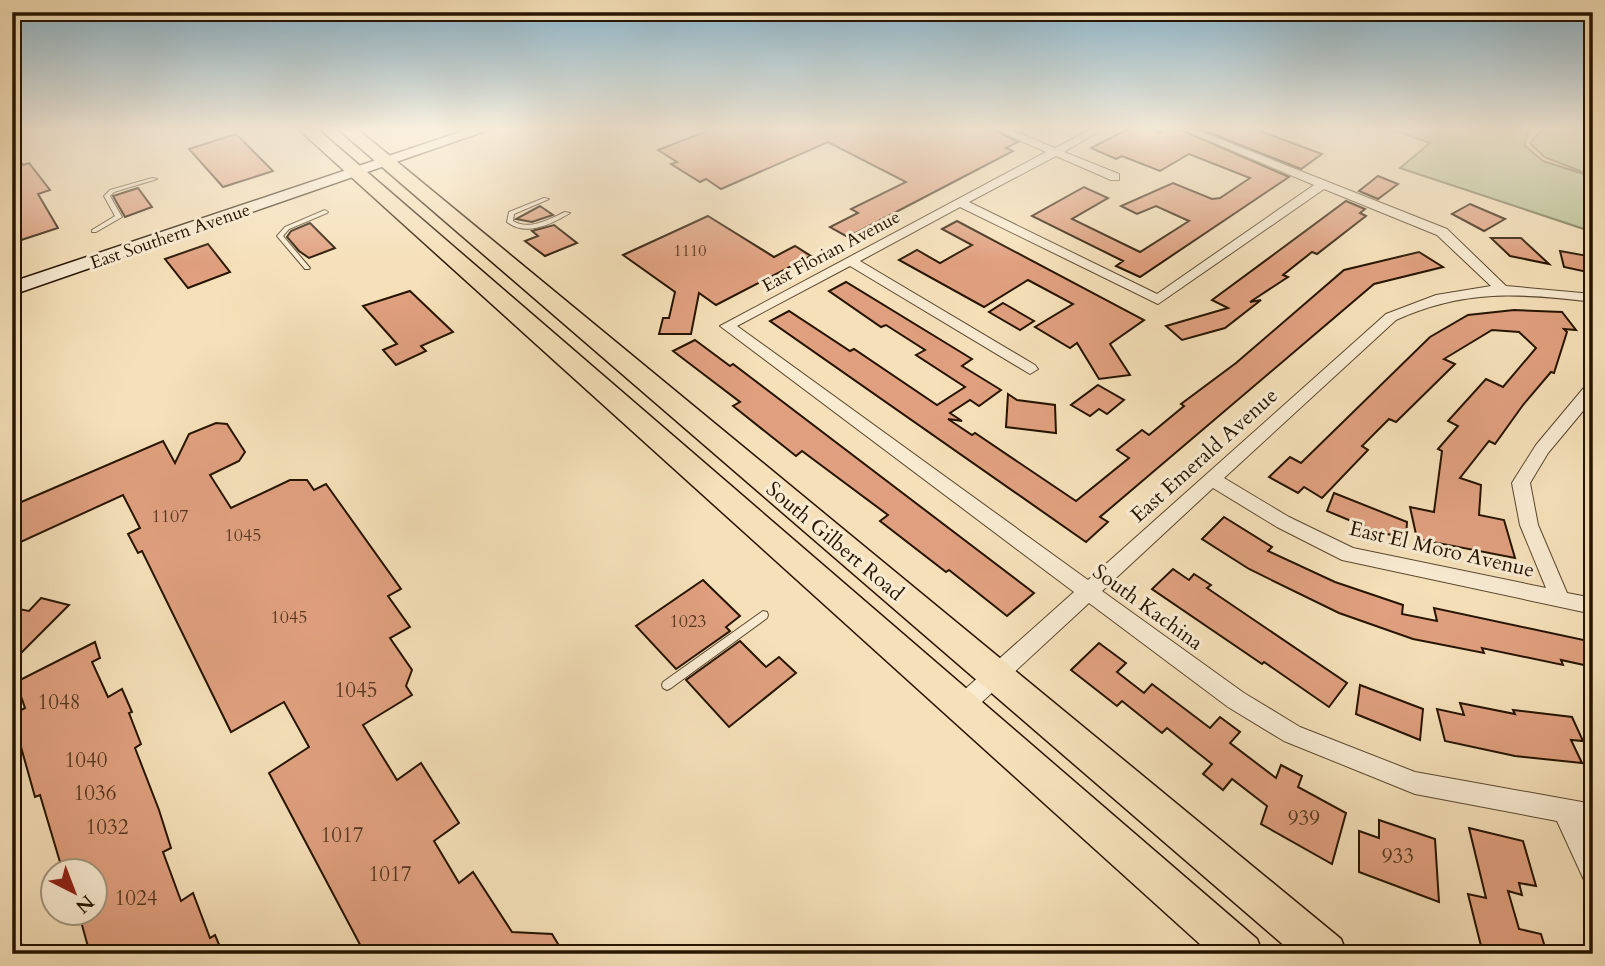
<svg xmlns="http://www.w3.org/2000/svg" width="1605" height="966" font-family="Cardo,serif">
<rect width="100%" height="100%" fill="#f5e0b9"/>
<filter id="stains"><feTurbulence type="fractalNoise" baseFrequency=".00286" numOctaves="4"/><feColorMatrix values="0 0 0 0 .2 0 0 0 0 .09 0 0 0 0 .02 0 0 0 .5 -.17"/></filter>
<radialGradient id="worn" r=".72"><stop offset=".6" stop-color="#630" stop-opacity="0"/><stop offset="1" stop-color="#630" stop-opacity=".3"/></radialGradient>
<g fill="#b6c394" stroke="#6e6c4a" stroke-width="2">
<path d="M1387,128H1530L1524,145L1543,161L1593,177V232L1400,168L1430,143Z"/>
<path d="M1544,128H1571L1593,134V176L1544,157L1530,143Z"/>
</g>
<g fill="#e0a07f" stroke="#261400" stroke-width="2">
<path d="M715,128H991L1018,142L1006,148L1013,151L848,237L830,227L858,213L851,209L906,182L828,142L721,189L706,179L700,182L671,164L677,162L658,150Z"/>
<path d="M1130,128H1147L1161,133L1162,128H1177L1289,177L1140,277L1116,266L1123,261L1032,216L1084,187L1108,198L1072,219L1140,252L1189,221L1156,206L1137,214L1121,206L1173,183L1212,199L1220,198L1250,178L1189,154L1160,171L1122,156L1116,159L1091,148Z"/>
<path d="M1198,128H1252L1322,154L1301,169Z"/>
<path d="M236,134L273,171L223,187L189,149Z"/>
<path d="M12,148L23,165L29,163L50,190L38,194L58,228L12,243Z"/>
<path d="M1378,176L1398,184L1378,199L1359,191Z"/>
<path d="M138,188L152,207L125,217L113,196Z"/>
<path d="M1346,201L1365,209L1360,213L1366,216L1317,254L1312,252L1283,275L1288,277L1250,302L1261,300L1225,328L1182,340L1166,326L1228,308L1212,300Z"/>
<path d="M1470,204L1505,219L1484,231L1452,214Z"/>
<path d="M540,206L553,215L532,222L516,219Z"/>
<path d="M708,216L774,257L795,246L811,256L716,305L699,293L691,334H659L663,318H669L675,292L623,255Z"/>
<path d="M957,221L1144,320L1110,344L1130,375L1099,379L1077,343L1070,348L1035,327L1073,304L1028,280L984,307L899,260L917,250L940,263L972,245L942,229Z"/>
<path d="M310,223L335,248L309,258L299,251L287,237L291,231Z"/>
<path d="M554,225L577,243L545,256L525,241L538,236L532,231Z"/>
<path d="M1491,238H1521L1549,264L1510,256Z"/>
<path d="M208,244L230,272L188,288L165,259Z"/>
<path d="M1560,251L1588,256L1592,273L1564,267Z"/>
<path d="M1419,252L1443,267L1374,284L1100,517L1108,522L1086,542L770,321L789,311L850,351L854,349L937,405L965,387L916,355L925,350L886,325L881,327L829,291L846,282L972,359L962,366L1001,390L979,406L970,400L950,413L962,421L948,419L972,435L975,433L1076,501L1129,458L1117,450L1142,430L1149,435L1184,406L1181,404L1236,363L1344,270Z"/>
<path d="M410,291L453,332L421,346L426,351L396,365L383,350L397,344L363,306Z"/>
<path d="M1003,303L1034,321L1020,330L989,312Z"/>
<path d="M1514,310L1562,312L1576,330L1564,329L1567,332L1554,373L1551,372L1523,405L1495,444L1489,441L1460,478L1481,485L1479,515L1504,520L1515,558L1417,539L1410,507L1434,512L1442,451L1438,449L1458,426L1448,421L1486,379L1503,387L1536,348L1519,332L1492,330L1444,359L1455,364L1396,422L1389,419L1362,446L1368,450L1322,498L1304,487L1298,493L1269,477L1290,457L1301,463L1430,337L1468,315Z"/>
<path d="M695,340L730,366L733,364L1034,593L1007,616L949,570L946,572L880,521L888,515L802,451L796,456L733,406L740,402L673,351Z"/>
<path d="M1098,385L1124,400L1107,414L1099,409L1090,416L1071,405Z"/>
<path d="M1008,394L1017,400L1055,405L1056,433L1006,427Z"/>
<path d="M216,423L227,424L245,452L239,461L210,475L231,508L290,480H307L314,490L326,484L401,589L388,596L410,627L390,638L412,670L406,686L412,695L363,725L397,780L421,763L459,823L434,841L459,883L473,872L512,932L552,934L564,954H365L269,773L309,747L284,702L231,732L142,551L138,553L128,534L140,528L123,495L12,546V506L163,441L175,463L189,434Z"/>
<path d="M1334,493L1407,522L1406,537L1380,533L1327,511Z"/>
<path d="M1224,517L1272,547L1268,551L1335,582L1403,605L1402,614L1437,621L1434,608L1593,642V667L1561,660L1563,665L1482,648L1484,653L1413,639L1339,613L1249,569L1202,539Z"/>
<path d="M1173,569L1189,580L1194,574L1211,585L1207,588L1347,683L1329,707L1264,662L1262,664L1152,589Z"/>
<path d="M703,580L740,616L726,627L730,631L676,669L636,626Z"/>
<path d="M41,598L69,605L12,662V616L19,609L29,611Z"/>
<path d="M740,641L766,667L779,657L796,673L729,727L686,680Z"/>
<path d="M95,642L100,658L92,662L108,697L122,689L132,712L129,713L141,744L135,748L159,810L171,848L163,852L181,901L193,893L210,938L215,935L223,954H90L79,914H94V872H63L40,795L35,797L12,715L25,708L16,682Z"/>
<path d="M1099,643L1126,663L1117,672L1144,693L1152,684L1210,728L1220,717L1240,732L1230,743L1276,778L1281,765L1302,776L1298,787L1346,813L1332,864L1261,824L1267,806L1232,779L1223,790L1203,774L1212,764L1193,749L1167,728L1162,733L1122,701L1117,706L1071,670Z"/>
<path d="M1360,685L1423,709L1420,740L1356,714Z"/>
<path d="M1460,703L1515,714L1513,710L1572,717L1583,741L1571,740L1582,763L1515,756L1445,741L1437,709L1464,715Z"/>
<path d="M1379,820L1435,839L1439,902L1359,872V831L1379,838Z"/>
<path d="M1469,828L1523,841L1536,886L1519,883L1522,895L1508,891L1519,929L1541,934L1547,954H1483L1468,894L1486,898Z"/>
</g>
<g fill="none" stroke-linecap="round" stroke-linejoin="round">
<defs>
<g id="lane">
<path d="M152,178L157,179L114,192L110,196L122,217L96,232H92V230L115,216L104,196L110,190Z"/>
<path d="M544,198L549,199L514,214L513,221C530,231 549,219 565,212L570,213C552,224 526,237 507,222L509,212Z"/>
<path d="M325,210L328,212L327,213L289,229L283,236L310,268L309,269H305L277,236L285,227Z"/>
<path d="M763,611L767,612L768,615L767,618L671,688L667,690L663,688L662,685L663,682Z"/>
</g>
<g id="street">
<path d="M993,128H1006L1055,148L1093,128H1105L1064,152L1119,174V180H1111L1056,156L969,202L1157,294L1314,185L1179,128H1192L1447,229L1506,286L1593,294V302C1520,293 1464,289 1396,320L1224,478L1289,517L1353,548L1546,588L1520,525L1512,483L1536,445L1587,384L1593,383V399L1548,453L1530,483L1538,525L1567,593L1593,598V614L1342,560L1277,527L1213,488L1102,591L1244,693L1300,727L1415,772L1593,804V828L1584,826L1593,844V883L1584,880L1557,821L1415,794L1284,741L1228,707L1089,603L970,713L962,716L954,713L951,706L954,699L1074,592L720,326L1046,152ZM1324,189L1437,235L1491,286L1436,295L1386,314L1088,580L737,326L850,266L1030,374L1038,369L1035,365L860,261L960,207L1158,304Z"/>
<path d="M12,939L21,943L26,954H12Z"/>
</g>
<path id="secondary" d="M472,128H494L12,295V282Z"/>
<g id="primary">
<path d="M297,128H316L1257,939L1263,954H1211Z"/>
<path d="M337,128H356L1341,939L1347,954H1294Z"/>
</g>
</defs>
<use href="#lane" stroke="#5a472e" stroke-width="2"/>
<use href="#street" stroke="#5a472e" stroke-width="2"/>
<use href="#secondary" stroke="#261400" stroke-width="3"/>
<use href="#primary" stroke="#261400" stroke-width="3"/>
<use href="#lane" fill="#f8ebd2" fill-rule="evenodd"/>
<use href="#street" fill="#f8ebd2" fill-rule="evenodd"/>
<use href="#secondary" fill="#f8ebd2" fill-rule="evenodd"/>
<use href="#primary" fill="#f5e0b9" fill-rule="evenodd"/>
</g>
<linearGradient id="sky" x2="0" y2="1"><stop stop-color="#8ab8d0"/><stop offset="0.49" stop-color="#faf1e0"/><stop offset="1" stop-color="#faf1e0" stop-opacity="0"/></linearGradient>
<rect width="1605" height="263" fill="url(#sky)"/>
<g text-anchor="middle" stroke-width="6" stroke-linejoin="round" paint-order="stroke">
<g font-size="16" fill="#543720">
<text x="690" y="256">1110</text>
</g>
<g font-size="18" fill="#261400" stroke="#f8ebd2">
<text transform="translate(170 236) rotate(-19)" y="6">East Southern Avenue</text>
<text transform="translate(831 251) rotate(-28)" y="6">East Florian Avenue</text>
</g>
<g font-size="18" fill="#543720">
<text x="170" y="522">1107</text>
<text x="243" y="541">1045</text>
<text x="289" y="623">1045</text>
<text x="688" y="627">1023</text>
</g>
<g font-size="21" fill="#261400" stroke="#f8ebd2">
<text transform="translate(1204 455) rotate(-42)" y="7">East Emerald Avenue</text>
<text transform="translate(835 541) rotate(40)" y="7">South Gilbert Road</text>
<text transform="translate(1442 549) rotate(13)" y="7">East El Moro Avenue</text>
<text transform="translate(1148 607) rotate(36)" y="7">South Kachina</text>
</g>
<g font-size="21" fill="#543720">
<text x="356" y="697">1045</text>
<text x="59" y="709">1048</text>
<text x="86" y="767">1040</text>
<text x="95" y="800">1036</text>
<text x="1304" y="825">939</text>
<text x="107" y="834">1032</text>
<text x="342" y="842">1017</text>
<text x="1398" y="863">933</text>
<text x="390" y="881">1017</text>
<text x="136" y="905">1024</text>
</g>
</g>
<rect width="1605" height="966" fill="none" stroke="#f5e0b9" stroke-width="42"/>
<rect x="14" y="14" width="1577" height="938" fill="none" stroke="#261400" stroke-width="3.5"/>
<rect x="21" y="21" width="1563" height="924" fill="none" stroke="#261400" stroke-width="2"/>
<g transform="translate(74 892) rotate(138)"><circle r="33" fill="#f8ebd2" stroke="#a4957e" stroke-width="2"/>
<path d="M0-5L12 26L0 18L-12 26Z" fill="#8f2418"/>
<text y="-10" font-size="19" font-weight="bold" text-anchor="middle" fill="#261400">N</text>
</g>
<rect width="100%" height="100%" filter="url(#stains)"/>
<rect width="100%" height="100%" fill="url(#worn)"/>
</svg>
